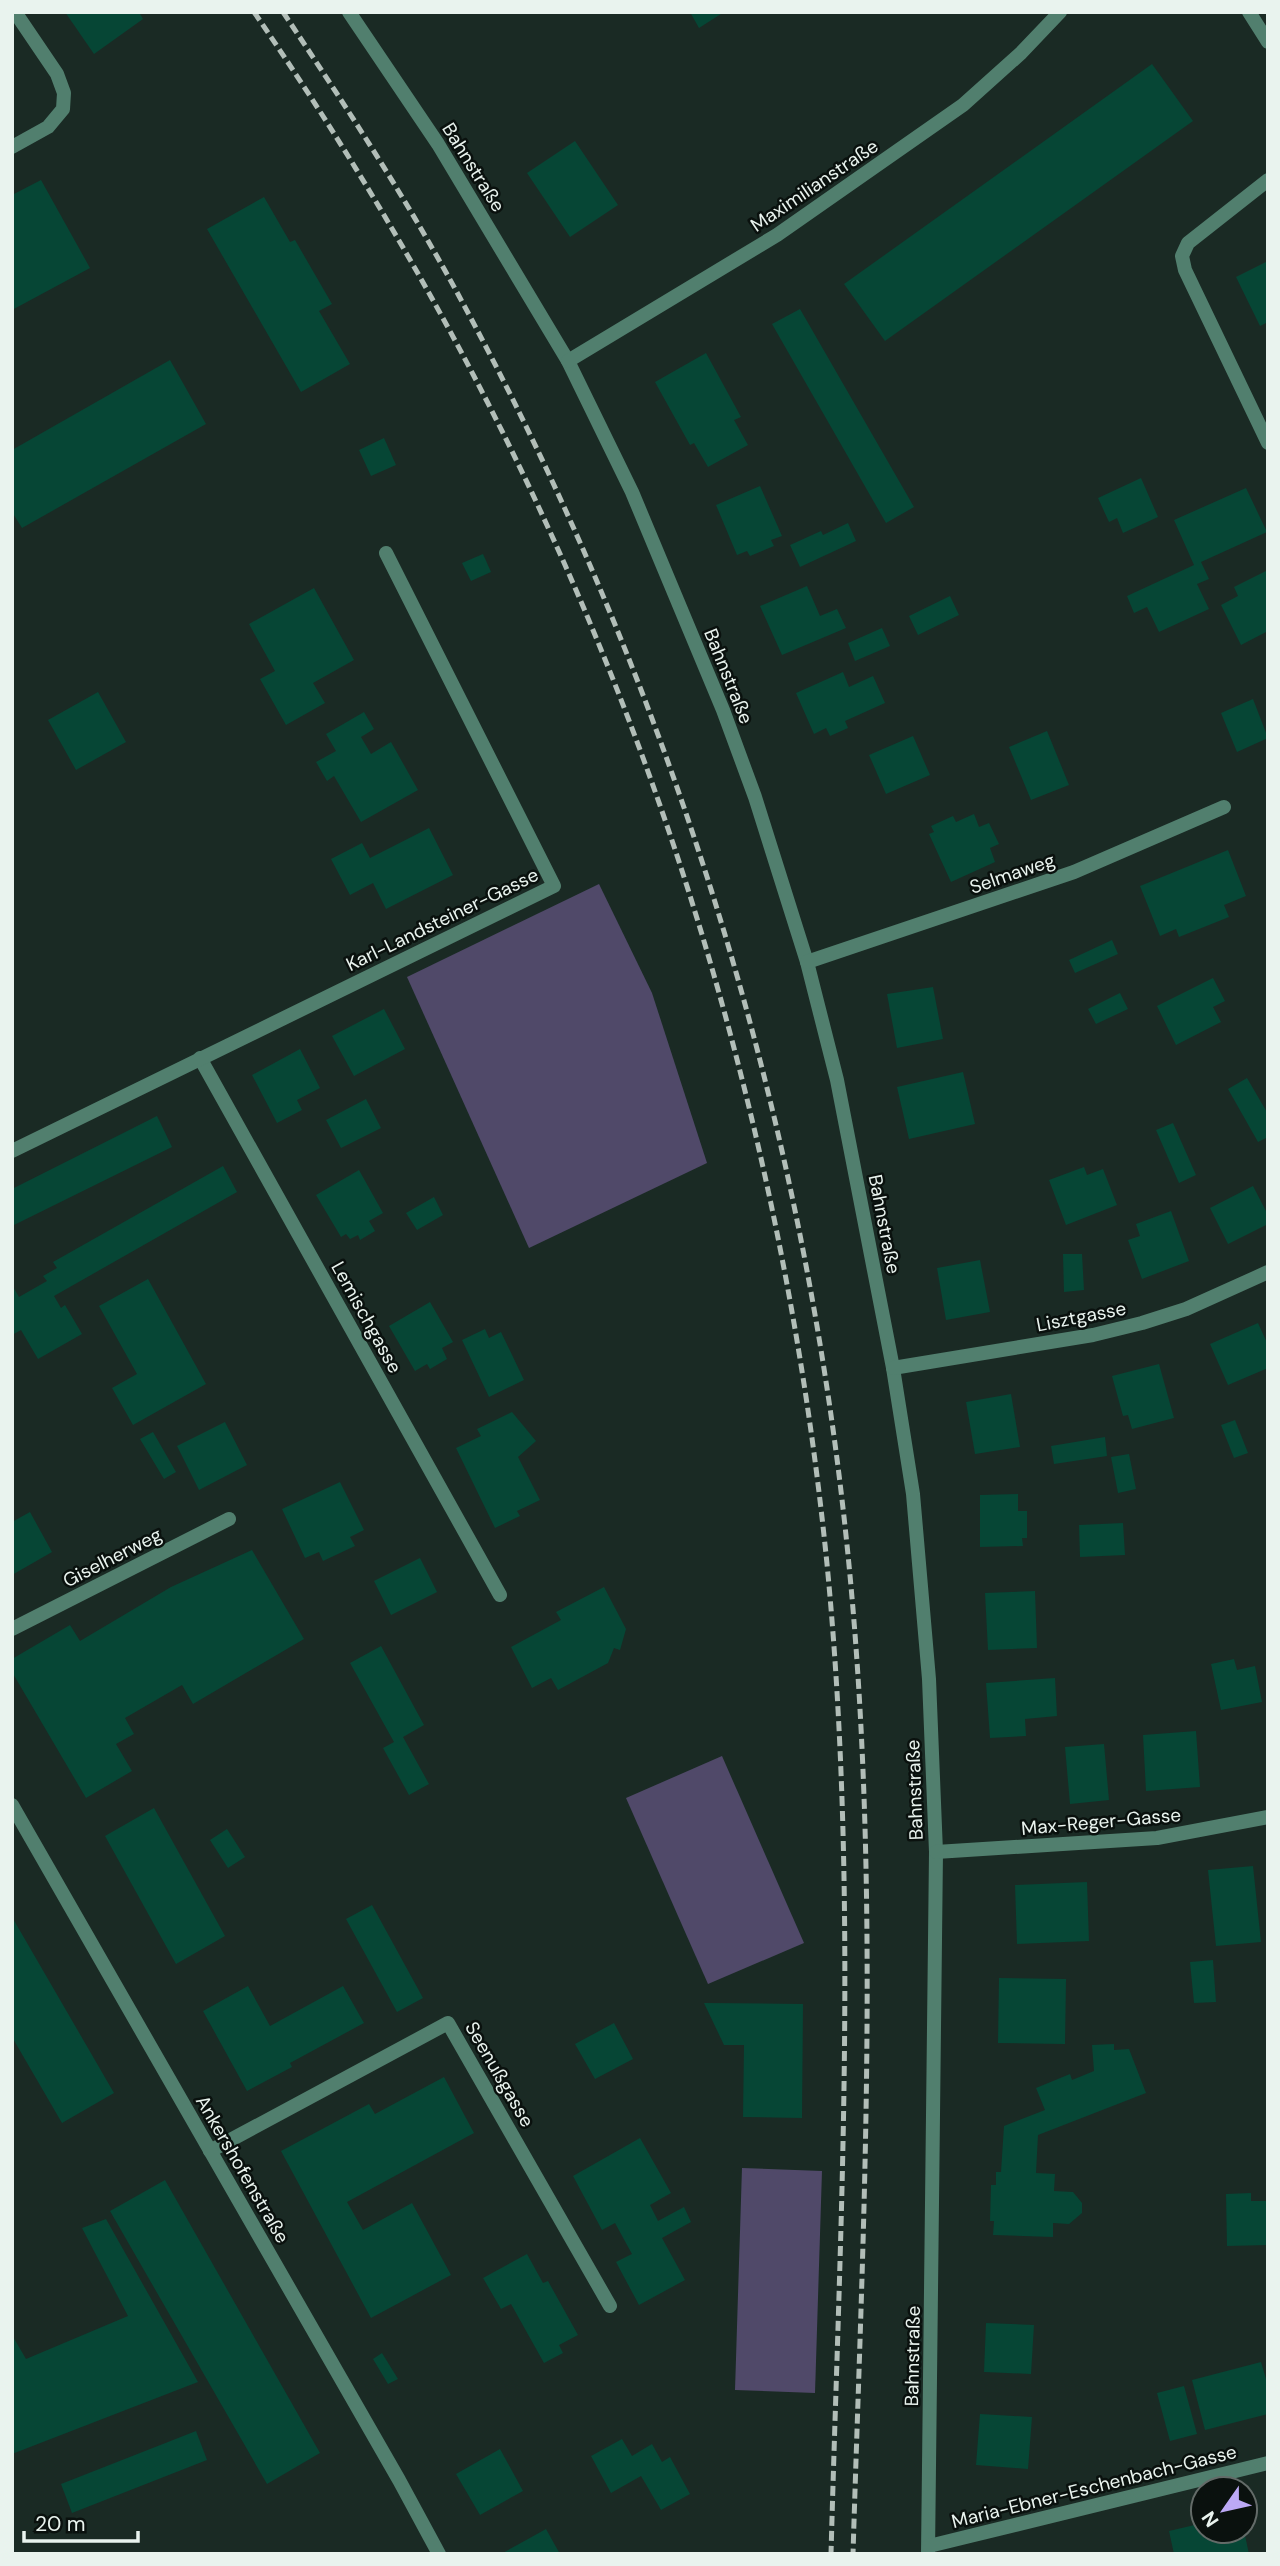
<svg xmlns="http://www.w3.org/2000/svg" width="1280" height="2566" font-family="'DM Sans',sans-serif">
<rect width="100%" height="100%" fill="#1a2a24"/>
<g fill="#504969">
<path d="M599,884L652,993L707,1163L529,1248L407,977Z"/>
<path d="M722,1756L804,1943L708,1984L626,1798Z"/>
<path d="M742,2168L822,2171L815,2393L735,2390Z"/>
</g>
<g fill="#064635">
<path d="M65,12H139L143,19L94,54Z"/>
<path d="M690,12H724L699,28Z"/>
<path d="M1152,64L1193,121L885,341L844,284Z"/>
<path d="M575,141L618,205L570,237L527,173Z"/>
<path d="M41,180L90,268L12,310V195Z"/>
<path d="M264,197L290,242L295,240L332,304L319,311L350,364L301,392L207,229Z"/>
<path d="M1268,261V322L1260,326L1236,277Z"/>
<path d="M800,309L914,507L886,523L772,324Z"/>
<path d="M706,353L741,417L734,420L748,445L708,467L694,443L690,445L655,382Z"/>
<path d="M170,360L206,424L22,528L12,512V450Z"/>
<path d="M384,438L396,465L371,476L359,450Z"/>
<path d="M1141,478L1158,517L1123,533L1117,518L1109,522L1098,498Z"/>
<path d="M760,486L782,536L771,540L774,546L750,556L747,551L737,555L716,505Z"/>
<path d="M1246,488L1267,532L1201,562L1209,579L1197,584L1209,609L1159,632L1147,607L1134,613L1127,596L1194,565L1174,520Z"/>
<path d="M848,523L856,541L800,567L790,545L821,531L823,535Z"/>
<path d="M483,554L491,572L471,581L462,563Z"/>
<path d="M1268,570V631L1241,645L1221,605L1238,596L1234,587Z"/>
<path d="M807,586L820,616L837,609L846,628L782,655L760,606Z"/>
<path d="M314,588L354,660L313,683L325,703L286,725L260,679L275,671L249,624Z"/>
<path d="M950,596L959,615L918,635L909,616Z"/>
<path d="M882,628L890,646L855,661L848,643Z"/>
<path d="M843,672L849,687L873,676L885,703L845,721L848,728L830,736L826,728L814,734L796,693Z"/>
<path d="M98,692L126,742L76,770L48,720Z"/>
<path d="M1253,699L1268,738L1237,752L1221,713Z"/>
<path d="M364,712L374,729L361,737L371,754L391,742L418,790L361,822L334,776L327,781L316,762L336,751L326,734Z"/>
<path d="M1047,731L1069,785L1031,800L1009,747Z"/>
<path d="M913,736L930,775L886,794L869,755Z"/>
<path d="M974,814L979,827L989,823L999,844L990,848L995,862L951,882L929,834L934,832L931,826L953,816L956,822Z"/>
<path d="M429,828L453,875L386,909L373,883L350,895L331,859L362,843L370,858Z"/>
<path d="M1228,850L1246,896L1224,905L1229,917L1179,937L1176,929L1160,936L1140,886Z"/>
<path d="M1112,940L1118,954L1075,973L1069,960Z"/>
<path d="M1213,978L1225,1001L1213,1007L1221,1022L1176,1045L1157,1006Z"/>
<path d="M933,987L943,1039L897,1048L887,994Z"/>
<path d="M1120,993L1128,1009L1096,1024L1088,1009Z"/>
<path d="M384,1009L405,1049L354,1076L332,1036Z"/>
<path d="M300,1049L320,1088L297,1100L302,1110L277,1123L252,1075Z"/>
<path d="M963,1072L975,1124L909,1139L897,1087Z"/>
<path d="M1247,1078L1268,1114V1137L1258,1142L1228,1089Z"/>
<path d="M366,1099L381,1128L341,1148L326,1120Z"/>
<path d="M157,1116L172,1147L12,1226V1189Z"/>
<path d="M1173,1123L1196,1175L1179,1183L1156,1130Z"/>
<path d="M223,1166L237,1192L54,1296L61,1308L65,1305L82,1334L38,1359L21,1330L12,1335V1285L19,1297L47,1281L43,1276L57,1268L53,1262Z"/>
<path d="M1084,1167L1087,1175L1103,1169L1117,1205L1066,1225L1049,1180Z"/>
<path d="M359,1170L383,1213L369,1221L375,1231L360,1240L358,1235L350,1239L346,1234L341,1237L316,1195Z"/>
<path d="M1253,1186L1268,1215V1224L1228,1244L1210,1208Z"/>
<path d="M434,1197L443,1215L417,1230L406,1213Z"/>
<path d="M1171,1211L1189,1261L1142,1279L1128,1240L1140,1236L1136,1224Z"/>
<path d="M1063,1254H1082L1084,1290L1064,1292Z"/>
<path d="M980,1260L990,1312L946,1320L937,1268Z"/>
<path d="M148,1279L206,1384L133,1425L112,1388L137,1374L99,1306Z"/>
<path d="M430,1302L453,1342L442,1348L447,1359L430,1369L427,1364L415,1371L389,1326Z"/>
<path d="M1258,1323L1268,1345V1368L1228,1385L1210,1344Z"/>
<path d="M485,1329L489,1338L501,1332L524,1380L489,1397L462,1340Z"/>
<path d="M1159,1364L1174,1418L1132,1429L1128,1415L1123,1416L1112,1376Z"/>
<path d="M1011,1394L1020,1447L975,1454L966,1402Z"/>
<path d="M512,1412L536,1441L518,1457L540,1500L517,1511L520,1516L495,1528L456,1448L481,1436L477,1429Z"/>
<path d="M1235,1420L1248,1453L1234,1458L1221,1425Z"/>
<path d="M225,1422L247,1465L199,1490L177,1446Z"/>
<path d="M153,1432L176,1472L164,1479L140,1439Z"/>
<path d="M1105,1437L1107,1456L1054,1464L1051,1446Z"/>
<path d="M1129,1454L1136,1489L1118,1493L1111,1457Z"/>
<path d="M340,1482L364,1530L350,1537L355,1546L323,1561L319,1552L305,1558L282,1509Z"/>
<path d="M1018,1494V1511H1027V1538H1022L1023,1546L980,1547V1495Z"/>
<path d="M30,1512L52,1552L12,1575V1522Z"/>
<path d="M1123,1523L1125,1555L1080,1557L1079,1525Z"/>
<path d="M252,1550L304,1639L193,1704L182,1685L125,1718L134,1734L116,1744L132,1771L86,1798L12,1672V1659L70,1625L80,1641L171,1587Z"/>
<path d="M420,1558L437,1592L391,1615L374,1581Z"/>
<path d="M604,1587L626,1629L620,1650L614,1648L608,1663L558,1690L551,1678L532,1688L511,1647L561,1620L556,1612Z"/>
<path d="M1035,1591L1037,1648L988,1650L985,1593Z"/>
<path d="M381,1646L424,1725L403,1737L429,1784L409,1795L383,1748L394,1742L350,1663Z"/>
<path d="M1234,1659L1237,1670L1255,1666L1262,1702L1221,1710L1211,1664Z"/>
<path d="M1055,1678L1057,1716L1025,1719L1026,1736L990,1738L986,1683Z"/>
<path d="M1196,1731L1200,1787L1146,1791L1143,1735Z"/>
<path d="M1104,1744L1109,1800L1070,1804L1065,1747Z"/>
<path d="M154,1808L225,1936L176,1964L105,1836Z"/>
<path d="M227,1829L245,1857L228,1868L210,1840Z"/>
<path d="M1253,1866L1261,1942L1216,1946L1208,1870Z"/>
<path d="M1087,1882L1089,1941L1017,1944L1015,1885Z"/>
<path d="M372,1905L423,1998L397,2012L346,1919Z"/>
<path d="M12,1917L114,2093L62,2123L12,2037Z"/>
<path d="M1213,1960L1216,2002L1194,2003L1190,1962Z"/>
<path d="M999,1978L1066,1979L1065,2044L998,2043Z"/>
<path d="M248,1986L270,2026L343,1986L364,2023L290,2063L292,2067L247,2091L203,2011Z"/>
<path d="M704,2003L803,2004L802,2118L743,2117L744,2045H724Z"/>
<path d="M614,2023L633,2059L595,2079L575,2044Z"/>
<path d="M1114,2044V2050L1129,2049L1146,2093L1038,2135L1036,2173L1055,2174L1054,2191L1073,2192L1082,2203V2213L1069,2224L1053,2223V2237L993,2235L994,2221H990L991,2185H996V2172H1001L1004,2126L1045,2110L1036,2088L1070,2074L1072,2080L1094,2071L1092,2045Z"/>
<path d="M444,2077L474,2133L347,2202L363,2230L412,2203L451,2275L371,2318L281,2151L369,2104L375,2114Z"/>
<path d="M640,2138L671,2193L650,2205L658,2221L684,2207L691,2222L662,2238L685,2280L639,2305L616,2262L632,2254L615,2223L602,2230L573,2176Z"/>
<path d="M165,2180L320,2453L267,2484L110,2211Z"/>
<path d="M1251,2193V2201H1268V2245L1227,2246L1226,2194Z"/>
<path d="M106,2219L198,2382L12,2454V2335L26,2359L128,2316L82,2228Z"/>
<path d="M527,2254L543,2283L548,2281L578,2335L559,2345L563,2353L544,2363L511,2304L501,2309L483,2278Z"/>
<path d="M986,2323L1034,2325L1031,2374L984,2372Z"/>
<path d="M382,2353L398,2379L388,2384L373,2359Z"/>
<path d="M1261,2362L1268,2386V2414L1205,2430L1192,2380Z"/>
<path d="M1184,2386L1197,2434L1170,2441L1157,2393Z"/>
<path d="M980,2414L1032,2417L1028,2469L976,2465Z"/>
<path d="M196,2431L207,2460L72,2513L61,2484Z"/>
<path d="M622,2439L632,2456L652,2444L662,2462L670,2457L690,2494L661,2510L641,2476L611,2493L591,2456Z"/>
<path d="M500,2449L523,2491L480,2515L456,2474Z"/>
<path d="M1203,2523V2531H1244L1249,2554H1174L1169,2531Z"/>
<path d="M546,2529L560,2554H501Z"/>
</g>
<g fill="none" stroke-linecap="round" stroke-linejoin="round">
<g stroke="#517f6e" stroke-width="14">
<path d="M349,12L438,144L568,361L632,492L723,710L755,797L807,962L837,1080L893,1368L913,1494L929,1679L936,1852L928,2554"/>
<path d="M12,147L48,127L63,109L64,93L57,74L15,12"/>
<path d="M1268,180L1188,243L1182,256L1185,270L1268,443"/>
<path d="M568,361L777,235L963,105L1021,53L1060,12"/>
<path d="M807,962L1074,872L1224,807"/>
<path d="M200,1058L500,1595"/>
<path d="M12,1151L554,886L386,553"/>
<path d="M893,1368L1093,1335L1142,1323L1186,1309L1268,1272"/>
<path d="M12,1629L229,1519"/>
<path d="M936,1852L1157,1838L1268,1817"/>
<path d="M210,2151L448,2023L610,2306"/>
<path d="M929,2546L1268,2463"/>
</g>
<g stroke="#517f6e" stroke-width="14">
<path d="M1249,12L1268,42"/>
<path d="M12,1805L399,2480L439,2554"/>
</g>
<g stroke="#b2beb8" stroke-width="5" stroke-dasharray="10 5" stroke-linecap="butt">
<path d="M254,12C365,174 464,344 546,523C697,850 791,1205 827,1564C859,1893 840,2224 831,2554"/>
<path d="M283,12C345,105 406,198 459,296C672,689 806,1120 849,1565C881,1894 863,2225 853,2554"/>
</g>
</g>
<g text-anchor="middle" stroke-width="5" stroke-linejoin="round" paint-order="stroke">
<g font-size="19" fill="#e9f3ee" stroke="#0a110e">
<text transform="translate(474 167) rotate(58)" y="7">Bahnstraße</text>
<text transform="translate(814 185) rotate(-34)" y="7">Maximilianstraße</text>
<text transform="translate(729 676) rotate(68)" y="7">Bahnstraße</text>
<text transform="translate(1012 873) rotate(-19)" y="7">Selmaweg</text>
<text transform="translate(442 919) rotate(-26)" y="7">Karl-Landsteiner-Gasse</text>
<text transform="translate(885 1224) rotate(79)" y="7">Bahnstraße</text>
<text transform="translate(1081 1316) rotate(-11)" y="7">Lisztgasse</text>
<text transform="translate(367 1317) rotate(61)" y="7">Lemischgasse</text>
<text transform="translate(112 1557) rotate(-27)" y="7">Giselherweg</text>
<text transform="translate(914 1790) rotate(-92)" y="7">Bahnstraße</text>
<text transform="translate(1101 1821) rotate(-5)" y="7">Max-Reger-Gasse</text>
<text transform="translate(500 2074) rotate(60)" y="7">Seenußgasse</text>
<text transform="translate(243 2169) rotate(60)" y="7">Ankershofenstraße</text>
<text transform="translate(912 2356) rotate(-89)" y="7">Bahnstraße</text>
<text transform="translate(1094 2486) rotate(-14)" y="7">Maria-Ebner-Eschenbach-Gasse</text>
</g>
</g>
<rect width="1280" height="2566" fill="none" stroke="#e9f3ee" stroke-width="28"/>
<g transform="translate(1224 2510) rotate(236)"><circle r="33" fill="#0a110e" stroke="#636b68" stroke-width="2"/>
<path d="M0-5L12 26L0 18L-12 26Z" fill="#bca9f5"/>
<text y="-10" font-size="19" font-weight="bold" text-anchor="middle" fill="#e9f3ee">N</text>
</g>
<path d="M24 2531v10h114v-10" fill="none" stroke="#e9f3ee" stroke-width="3.5"/>
<text x="35" y="2531" font-size="21" fill="#e9f3ee" stroke="#0a110e" stroke-width="5" paint-order="stroke">20 m</text>
</svg>
